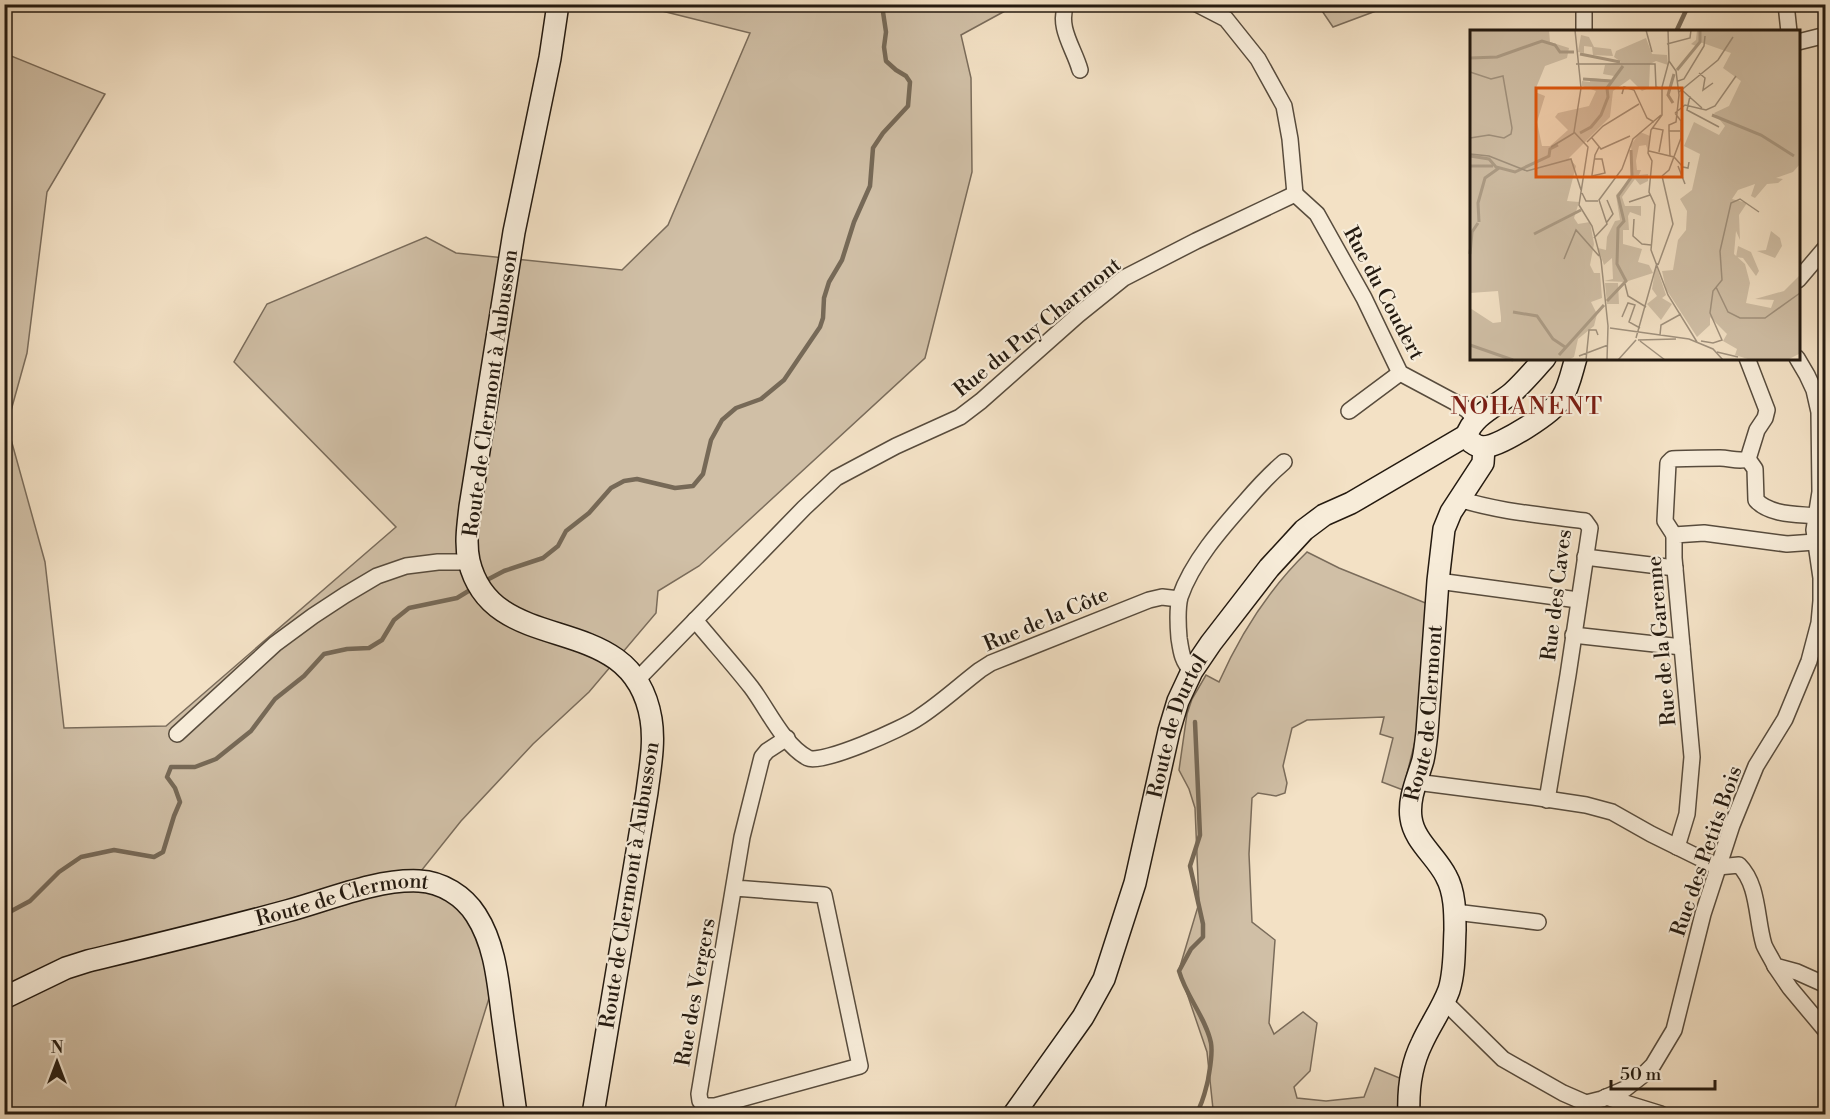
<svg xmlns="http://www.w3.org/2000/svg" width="1830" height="1119" font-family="'Libre Bodoni',serif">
<rect width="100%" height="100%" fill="#f3e1c5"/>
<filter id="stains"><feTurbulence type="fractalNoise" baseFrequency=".00333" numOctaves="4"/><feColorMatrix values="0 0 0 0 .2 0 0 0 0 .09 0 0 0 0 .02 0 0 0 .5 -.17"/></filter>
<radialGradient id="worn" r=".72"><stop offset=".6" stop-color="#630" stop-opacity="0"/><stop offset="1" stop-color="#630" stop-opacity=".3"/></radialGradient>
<g fill="#d0bfa6" stroke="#7a6c5b" stroke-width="1.5">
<path d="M638,5H1016L961,35L971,78L972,172L925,358L699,566L658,591L656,613L589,692L533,744L461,821L421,871L461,896L495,979L453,1114H5L4,53L105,94L47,192L27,353L7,425L45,562L64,728L166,726L396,527L234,362L267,304L426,237L456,253L622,270L668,225L750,33Z"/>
<path d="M1318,5H1392L1333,27Z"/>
<path d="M1307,552L1339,568L1428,604L1420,721L1403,790L1382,782L1393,738L1380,734L1384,717L1307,720L1292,728L1283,766L1287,783L1285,793L1276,796L1258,793L1252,798L1249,854L1252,922L1275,940L1269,1023L1274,1034L1303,1012L1317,1023L1310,1071L1294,1087L1297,1098L1326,1101L1364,1097L1375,1068L1402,1079L1404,1114H1189L1191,1110L1213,1109L1207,1052L1179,970L1199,903L1195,808L1189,789L1179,770L1187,714L1192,699L1206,675L1219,682C1240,635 1270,588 1307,552Z"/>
</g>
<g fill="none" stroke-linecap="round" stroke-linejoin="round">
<g stroke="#766957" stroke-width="4.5">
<path d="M1676,32L1689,4"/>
<path d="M485,581L504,571L543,558L558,546L566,531L589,513L611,488L624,481L637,479L675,488L693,486L703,474L711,440L722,420L736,408L761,399L784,380L820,327L823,318L824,298L829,282L842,260L854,222L870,186L873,148L883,133L908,106L910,82L906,76L896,70L886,61L884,47L886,32L883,12L885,4"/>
<path d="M1195,722L1200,835L1190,866L1203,924V937L1191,949L1179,971C1186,996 1206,1018 1211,1043C1213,1055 1210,1067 1208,1080C1205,1092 1203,1103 1196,1114"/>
<path d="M4,915L30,901L59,872L81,857L114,850L154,857L163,852L174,816L180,802L175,788L167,777L171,767H195L216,759L251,731L275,699L304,676L324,654L347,649L369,648L382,640L394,620L409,608L457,598L475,587"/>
</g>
<defs>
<g id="street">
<path d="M1066,4C1057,28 1074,48 1080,70"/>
<path d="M1197,4L1226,19L1258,59L1284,106L1290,139L1295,194"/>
<path d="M1584,4V32"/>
<path d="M1786,4L1789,32"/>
<path d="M1798,42L1826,35"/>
<path d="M1295,194L1317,214L1364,298L1400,373L1458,404L1467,410L1476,420"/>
<path d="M1798,280L1826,247"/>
<path d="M1349,411L1400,373"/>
<path d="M1748,459L1755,469L1756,500C1769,515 1797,514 1815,516"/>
<path d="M1459,499C1500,512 1543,515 1585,521L1590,528L1568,675L1547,800"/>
<path d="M1674,535L1665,521L1668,463L1672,459C1688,458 1704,458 1720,458C1730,458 1738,462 1748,459L1757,430L1765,418L1767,410L1747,358"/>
<path d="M1585,557L1675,568"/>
<path d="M1438,581L1578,600"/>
<path d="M695,620C713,642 733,664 751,687C767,708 784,746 808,758C822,765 904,728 918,718C940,704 959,686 980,670L991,663L1149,600L1162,597L1179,599"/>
<path d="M1573,635L1682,647"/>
<path d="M1192,671C1182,662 1181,651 1179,638C1178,626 1177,609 1180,597C1192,562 1221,529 1245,502C1257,488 1270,474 1284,462"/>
<path d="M636,681L804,508L836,478L896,446L960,417L981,401L1078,315L1124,278L1196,241L1295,194"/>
<path d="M177,734L275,644L313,616L345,595L377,576L406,566L438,562H469"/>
<path d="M1416,782L1533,797L1586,805L1612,812L1651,834L1718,867L1739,865C1759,885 1756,919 1764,945C1767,952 1772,959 1775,966L1797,972L1826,985"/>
<path d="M1677,847L1687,814L1692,757L1674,558V535L1704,533L1787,544L1815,542"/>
<path d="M735,888L824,895L860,1066L715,1106H705L700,1101L699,1094L742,837L762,757L767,751L787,738"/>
<path d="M1455,912L1538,922"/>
<path d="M1775,966L1790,988L1826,1031"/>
<path d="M1444,1001L1503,1059L1563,1093L1586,1103"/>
<path d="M1606,1097L1661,1114"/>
<path d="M1586,1103L1602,1099L1625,1089L1643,1075L1653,1065L1674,1030L1703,914L1732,825L1756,766L1785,719L1809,661L1819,623L1821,601V578L1814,530L1820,492L1819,412L1814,390L1807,375L1797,358"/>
</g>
<g id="secondary">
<path d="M558,4L550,58L514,232L470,507C468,525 465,543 469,561C493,662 632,605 651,719C655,743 650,768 647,792L593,1114"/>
<path d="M1467,435C1472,416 1498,405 1512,393C1524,382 1534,370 1545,358"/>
<path d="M1471,442C1475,445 1479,447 1484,447C1501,446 1553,413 1562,398C1569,387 1572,371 1576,358"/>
<path id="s1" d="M4,998L66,968L88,961C154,945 221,929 287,911C328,900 376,879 419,881C442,882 464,896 476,915C496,946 498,984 503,1020C507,1051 512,1083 516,1114"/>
<path id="s2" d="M1014,1114L1083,1017L1104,979L1135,883L1169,731L1178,701L1192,671L1211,643L1269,568L1304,530L1324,515L1351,503L1467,435"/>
<path id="s3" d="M1409,1114C1408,1090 1411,1065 1422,1043C1430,1025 1442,1009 1449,990C1455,971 1454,949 1455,930C1455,913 1455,892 1446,876C1436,856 1414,841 1411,818C1408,798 1418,778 1423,760C1425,751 1426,741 1427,732L1438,581L1444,529L1451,512L1483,463L1484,447"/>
</g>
</defs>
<use href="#street" stroke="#584c3d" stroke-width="18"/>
<use href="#secondary" stroke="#241a10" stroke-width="24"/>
<use href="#street" stroke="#f7ecd9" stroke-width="15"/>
<use href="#secondary" stroke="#f7ecd9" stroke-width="21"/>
</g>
<g text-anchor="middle" stroke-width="4.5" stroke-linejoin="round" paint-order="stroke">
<g font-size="21" fill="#241a10" stroke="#f7ecd9">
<text transform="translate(1384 293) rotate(62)" y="7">Rue du Coudert</text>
<text transform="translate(1037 327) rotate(-39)" y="7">Rue du Puy Charmont</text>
<text transform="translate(490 393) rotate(-82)" y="7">Route de Clermont à Aubusson</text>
<text transform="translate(1556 595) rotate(-83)" y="7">Rue des Caves</text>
<text transform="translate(1046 619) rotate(-23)" y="7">Rue de la Côte</text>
<text transform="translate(1661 641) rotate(-95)" y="7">Rue de la Garenne</text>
<text dy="7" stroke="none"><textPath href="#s3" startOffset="423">Route de Clermont</textPath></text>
<text dy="7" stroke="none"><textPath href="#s2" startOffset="426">Route de Durtol</textPath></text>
<text transform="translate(1706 851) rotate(-71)" y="7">Rue des Petits Bois</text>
<text transform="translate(629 885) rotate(-81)" y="7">Route de Clermont à Aubusson</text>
<text dy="7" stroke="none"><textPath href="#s1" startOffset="354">Route de Clermont</textPath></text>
<text transform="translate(695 992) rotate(-80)" y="7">Rue des Vergers</text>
</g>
<g font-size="24" letter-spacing="1.5" fill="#7a1f14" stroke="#f7ecd9">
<text x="1527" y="414">NOHANENT</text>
</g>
</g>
<g transform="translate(1470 30)">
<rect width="330" height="330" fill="#f3e1c5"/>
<path d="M0,0H79L80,12L99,18L97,28L75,36L66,58L65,62L75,66L67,92L72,116H80L98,100L85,87L88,83L119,76L126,61L112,56V51L120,52V48L143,50L144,46L133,44L135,35L151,32L144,27L146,21L176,8L182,24L197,25L198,35L186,31L180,34L179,58L172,61L160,49L143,61L140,87L99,128L106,136L97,171L109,172L104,188L108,194L120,192L124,214L120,235L124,243H130L132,268L121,272L127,284L124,296L108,309L104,327L98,330H0V278L23,293L31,292V287L28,261L0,263ZM227,0H330V134L323,142L306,148L313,149L308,153L297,154L285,168L281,166L285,154L268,160L262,169L277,173L269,185L270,210L266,201L264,224L275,234L280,253L276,273L301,278L304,270L285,269L314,261L330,245L329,324L317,330H281L265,325L267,319L253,311L257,304L240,287V295L227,307L196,259L192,241L203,240L208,210L216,200L217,181L210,169L222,160L230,124L214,116L224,92L249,105L255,96L244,83L259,76L271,51L253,38L261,23L230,12L226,16L221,14L226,10ZM111,5L119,7L124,17L141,19L143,26L123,25L122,17L114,16V23L108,22ZM170,102L180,106L178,121L176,115L169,116L166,131L167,140H171L169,145L178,144V151L170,155L165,149L152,167L155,176H171V186L160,182L158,186L159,200H153V214L172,219L168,232L179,235L183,243L155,252L134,251L143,249L142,228L134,235L128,218L136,220L137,207L145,191L150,190L146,165L163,146L161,115ZM301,201L310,208L312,216L305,228L287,221L296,220ZM268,216L281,222L289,241L286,246L273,228L266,227ZM186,235L196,265L192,268L202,274L191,290L177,274L187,266L182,259ZM135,253H148L149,274H137Z" fill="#d0bfa6"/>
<path fill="none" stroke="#ad9d87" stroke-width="3" d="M110,24L150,32M0,28L27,27L72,11L85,15L90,22H104M207,40L230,12V0M113,49L141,51M203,73L198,65L204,44M242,85L291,105L324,126M110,103L121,97L131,85L138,67L137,58L153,36M0,126L19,129L26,137L45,142L79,126L80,119L88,115M0,136H23M9,192L8,173L15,148L29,138M64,204L111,180M0,224L2,202L8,193M137,271L156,251L147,234L148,198L154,191L148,166L162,146L161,120M43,282L67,286L83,309L95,317M0,315L43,330M89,325L134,275"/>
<path fill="none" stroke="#a0917d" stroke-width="1.5" d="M105,0L111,58L104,102L118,117L109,175L122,196L131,230L138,296M176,0L182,22M198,0L199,31L192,57V85L181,100L178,123L182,131L179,162L185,175L181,220L198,265L227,312M197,14L220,8L221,0M199,31L206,41L209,65L206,92L199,95V101M106,34H185L186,57L192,59M0,42L21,49L33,46L42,98L41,104L34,108L19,105L0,108M229,43L235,48L233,60L243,53M208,51L214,49L234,16L235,6M213,61L232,78M209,62L248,30L263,7M152,64L154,57L164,60L177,88L184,92M220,66L217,80L249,97M205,83L215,75L236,80L245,76L266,46M183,98L193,100L189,122M122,108L131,119L160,106M117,112L133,96L169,74M81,117L104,103M179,121L204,127L213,137L218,138L219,132M0,124L19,126L57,141L101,129L111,160M200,126L199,101H210M125,129H132L135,143L122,146V145L125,125L129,117M208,136L215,154M192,146L199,140L211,108V91L205,83M112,163L116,171H128M159,172L180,165M164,189L163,206L172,214L181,215M137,192L143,184L137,170M124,208L137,194L129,170L152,139L163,109L191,85M94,229L106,200L129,226M188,235L203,194L192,146M155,254L158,266L176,277M246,257L258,282L270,288H295L330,263M152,287L158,273L165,275L159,292L170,298M140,298L219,309L243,319L253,330M190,305L191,295L211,284M166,308L187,233M168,310L206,309M170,311L195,330M231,311L243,313L252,310L240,283L243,261L252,250L250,221L261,173L270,169L289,182M247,322L268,327M109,326L138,315M116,330L119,300H126L128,305M137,330L138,296M148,330L166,310"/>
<path fill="#de560c" fill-opacity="0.15" stroke="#de560c" stroke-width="3" d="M66,58H212V147H66Z"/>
<rect width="330" height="330" fill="none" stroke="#241a10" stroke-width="3"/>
</g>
<rect width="1830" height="1119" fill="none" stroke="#f3e1c5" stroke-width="24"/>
<rect x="6" y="6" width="1818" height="1107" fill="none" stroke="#241a10" stroke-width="3"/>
<rect x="12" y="12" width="1806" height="1095" fill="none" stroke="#241a10" stroke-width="1.5"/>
<g transform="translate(57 1062)" stroke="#f7ecd9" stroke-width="4.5" paint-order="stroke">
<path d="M0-4.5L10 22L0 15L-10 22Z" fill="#241a10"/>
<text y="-9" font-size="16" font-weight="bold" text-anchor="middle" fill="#241a10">N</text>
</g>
<path d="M1611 1080v9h104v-9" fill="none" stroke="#241a10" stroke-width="3"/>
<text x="1620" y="1080" font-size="18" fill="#241a10" stroke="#f7ecd9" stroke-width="4.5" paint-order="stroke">50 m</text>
<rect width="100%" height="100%" filter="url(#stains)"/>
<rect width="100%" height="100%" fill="url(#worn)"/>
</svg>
